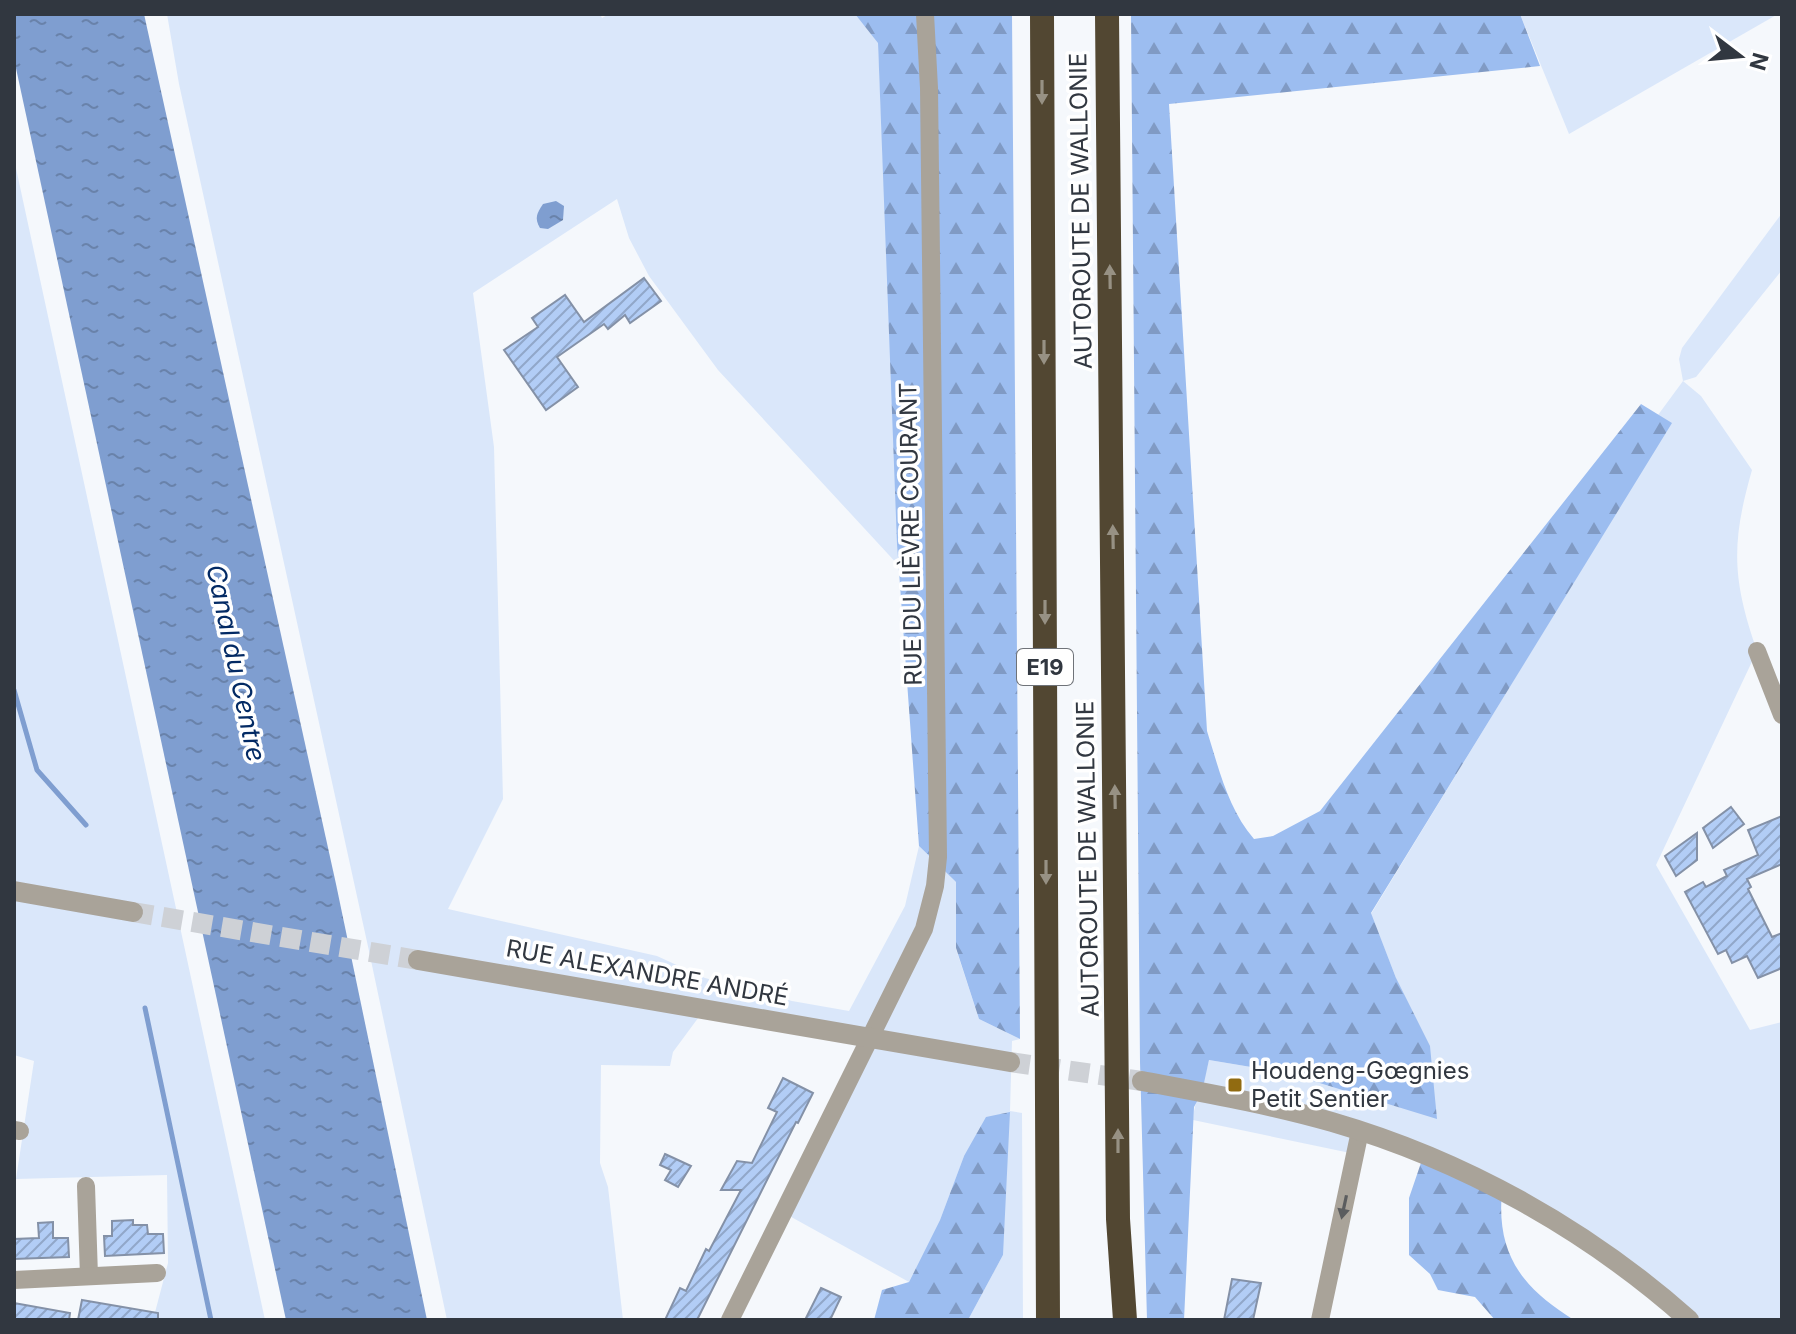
<svg xmlns="http://www.w3.org/2000/svg" width="1796" height="1334" font-family="Inter,sans-serif">
<defs>
<pattern id="forest-firs" width="22" height="20" patternUnits="userSpaceOnUse" patternTransform="scale(2)"><rect width="22" height="20" fill="#9cbdf0"/><path d="M5 1l3.5 6h-7zM16 11l3.5 6h-7z" fill="#809ac4"/></pattern>
<pattern id="water-ripples" width="26" height="14" patternUnits="userSpaceOnUse" patternTransform="scale(2)"><rect width="26" height="14" fill="#7f9ed0"/><path d="M2 4q2-2 4 0t4 0M15 11q2-2 4 0t4 0" fill="none" stroke="#6982aa"/></pattern>
<pattern id="building-hatch" width="6" height="6" patternUnits="userSpaceOnUse" patternTransform="scale(2)"><rect width="6" height="6" fill="#b2cdf6"/><path d="M-1 1l2-2M0 6l6-6M5 7l2-2" fill="none" stroke="#91a7c9"/></pattern>
</defs>
<rect width="100%" height="100%" fill="#f5f8fc"/>
<g fill="#dae7fa">
<path d="M167,14H600L602,18L609,14H855L878,42L900,567L718,370L649,276L629,238L617,199L473,293L494,447L503,799L448,909L657,956L705,978L792,1001L849,1011L905,906L919,846L956,882V949L979,1019L1020,1039L1012,1041L1010,1111L1022,1113L1023,1320H968L1003,1255L964,1156L940,1220L909,1282L784,1213L868,1038L704,1010L673,1052L670,1066L601,1065L600,1163L608,1187L623,1320H447L369,951L179,84Z"/>
<path d="M1520,14H1778L1569,134Z"/>
<path d="M14,159L265,1320H153L168,1263L167,1175L16,1179L34,1061L14,1055Z"/>
<path d="M1782,213V270L1696,377L1683,381L1701,396L1752,470C1731,543 1732,579 1757,651L1656,865L1750,1030L1782,1022V1320H1689L1606,1255L1361,1131L1355,1154L1193,1120C1194,1100 1205,1081 1209,1060L1287,1073L1396,978L1371,914L1671,423L1658,415L1683,381L1679,359L1682,348Z"/>
</g>
<g fill="url(#forest-firs)">
<path d="M855,14H1012L1020,1039L979,1019L956,948V882L919,846L897,544L878,43Z"/>
<path d="M1131,14H1520L1540,66L1169,104L1207,731C1219,769 1228,809 1254,839L1273,836L1320,811L1641,404L1672,423L1371,913L1396,978L1430,1046L1437,1119L1287,1073L1209,1060L1202,1092L1194,1107L1184,1320H1147L1140,1062Z"/>
<path d="M1010,1112L1003,1255L968,1320H874L882,1290L909,1282L940,1220L964,1156L986,1117Z"/>
<path d="M1424,1154L1502,1191C1496,1254 1522,1288 1574,1320H1495L1475,1297L1438,1290L1430,1274L1409,1255V1198Z"/>
</g>
<g fill="url(#water-ripples)">
<path d="M14,14H144L336,884L427,1320H286L14,59Z"/>
<path d="M556,201L564,206L563,220L548,229L540,228C534,218 537,213 543,204Z"/>
</g>
<g fill="none" stroke-linecap="round" stroke-linejoin="round">
<g stroke="#7f9ed0" stroke-width="5">
<path d="M14,690L37,770L86,825"/>
<path d="M145,1008L211,1320"/>
</g>
</g>
<g fill="url(#building-hatch)" stroke="#8491a7" stroke-width="2">
<path d="M644,278L661,301L630,323L625,315L608,329L604,324L557,357L578,387L546,410L504,350L538,327L532,318L565,295L584,322Z"/>
<path d="M1731,807L1744,824L1713,848L1703,828Z"/>
<path d="M1782,816V864L1747,879L1751,887L1748,889L1772,937L1782,933V968L1758,978L1747,956L1732,963L1726,950L1718,954L1685,892L1703,882L1706,887L1727,876L1724,870L1758,855L1748,830Z"/>
<path d="M1697,833V860L1676,876L1665,856Z"/>
<path d="M783,1078L813,1093L798,1123L796,1122L697,1320H665L680,1288L686,1291L706,1249L709,1251L741,1190H721L737,1161L752,1163L777,1112L768,1108Z"/>
<path d="M665,1154L691,1166L678,1187L665,1180L671,1170L660,1165Z"/>
<path d="M133,1220V1225H147L148,1234H163L164,1253L105,1256L104,1236H112V1221Z"/>
<path d="M53,1222V1238H68L69,1257L14,1259V1239L39,1238L38,1223Z"/>
<path d="M1232,1279L1261,1283L1253,1320H1224Z"/>
<path d="M821,1288L841,1297L830,1320H805Z"/>
<path d="M82,1300L158,1313V1320H78Z"/>
<path d="M14,1303L70,1313L69,1320H14Z"/>
</g>
<g fill="none" stroke-linecap="round" stroke-linejoin="round">
<g stroke="#ced1d6" stroke-width="20" stroke-dasharray="20 10" stroke-linecap="butt">
<path d="M133,912L418,960"/>
<path d="M1010,1062L1142,1081"/>
</g>
<g stroke="#a9a399" stroke-width="18">
<path d="M1757,651L1782,715"/>
<path d="M14,1130L20,1131"/>
<path d="M86,1186L89,1276"/>
<path d="M14,1280L157,1273"/>
<path d="M730,1320L924,929L935,886L938,857L929,88L925,14"/>
<path d="M1320,1320L1360,1131"/>
</g>
<g stroke="#a9a399" stroke-width="20">
<path d="M14,891L133,912"/>
<path d="M418,960L1010,1062"/>
<path d="M1142,1081C1206,1093 1269,1104 1332,1122C1463,1160 1587,1229 1689,1320"/>
</g>
<g stroke="#524732" stroke-width="24">
<path d="M1042,14L1048,1320"/>
<path d="M1107,14L1118,1219L1125,1320"/>
</g>
</g>
<defs><path id="oneway-solid" d="M-6-.8H1V-3.2L6.5 0L1 3.2V.8H-6Z" transform="scale(2)"/></defs>
<g fill="#979184">
<use href="#oneway-solid" transform="translate(1042 92) rotate(90)"/>
<use href="#oneway-solid" transform="translate(1110 277) rotate(-91)"/>
<use href="#oneway-solid" transform="translate(1044 352) rotate(90)"/>
<use href="#oneway-solid" transform="translate(1113 537) rotate(-91)"/>
<use href="#oneway-solid" transform="translate(1045 612) rotate(90)"/>
<use href="#oneway-solid" transform="translate(1115 797) rotate(-91)"/>
<use href="#oneway-solid" transform="translate(1046 872) rotate(90)"/>
<use href="#oneway-solid" transform="translate(1118 1141) rotate(-90)"/>
</g>
<use fill="#5b5d5f" href="#oneway-solid" transform="translate(1344 1207) rotate(102)"/>
<rect fill="#916b11" stroke="#fff" stroke-width="3" x="1227" y="1077" width="16" height="16" rx="4"/>
<g text-anchor="middle" stroke-width="7" stroke-linejoin="round" paint-order="stroke">
<rect fill="#fff" stroke="#6f7379" stroke-width="2" x="1017" y="649" width="56" height="36" rx="6"/>
<g font-size="22" font-weight="bold" fill="#313740">
<text x="1045" y="675">E19</text>
</g>
<g font-size="24" fill="#313740" stroke="#fff">
<text transform="translate(1081 211) rotate(-91)" y="8">AUTOROUTE DE WALLONIE</text>
<text transform="translate(911 534) rotate(-91)" y="8">RUE DU LIÈVRE COURANT</text>
<text transform="translate(1088 859) rotate(-91)" y="8">AUTOROUTE DE WALLONIE</text>
<text transform="translate(647 973) rotate(10)" y="8">RUE ALEXANDRE ANDRÉ</text>
</g>
<g font-size="24" fill="#313740" stroke="#fff" text-anchor="start">
<text x="1251" y="1079">Houdeng-Gœgnies<tspan x="1251" dy="28">Petit Sentier</tspan></text>
</g>
<g font-size="26" font-style="italic" fill="#032a64" stroke="#fff">
<text transform="translate(236 663) rotate(78)" y="9">Canal du Centre</text>
</g>
</g>
<rect width="1796" height="1334" fill="none" stroke="#313740" stroke-width="32"/>
<g transform="translate(1740 56) rotate(106)" stroke="#ffffff" stroke-width="6" paint-order="stroke">
<path d="M0-6L14 30L0 20L-14 30Z" fill="#313740"/>
<text y="-12" font-size="22" font-weight="bold" text-anchor="middle" fill="#313740">N</text>
</g>
</svg>
